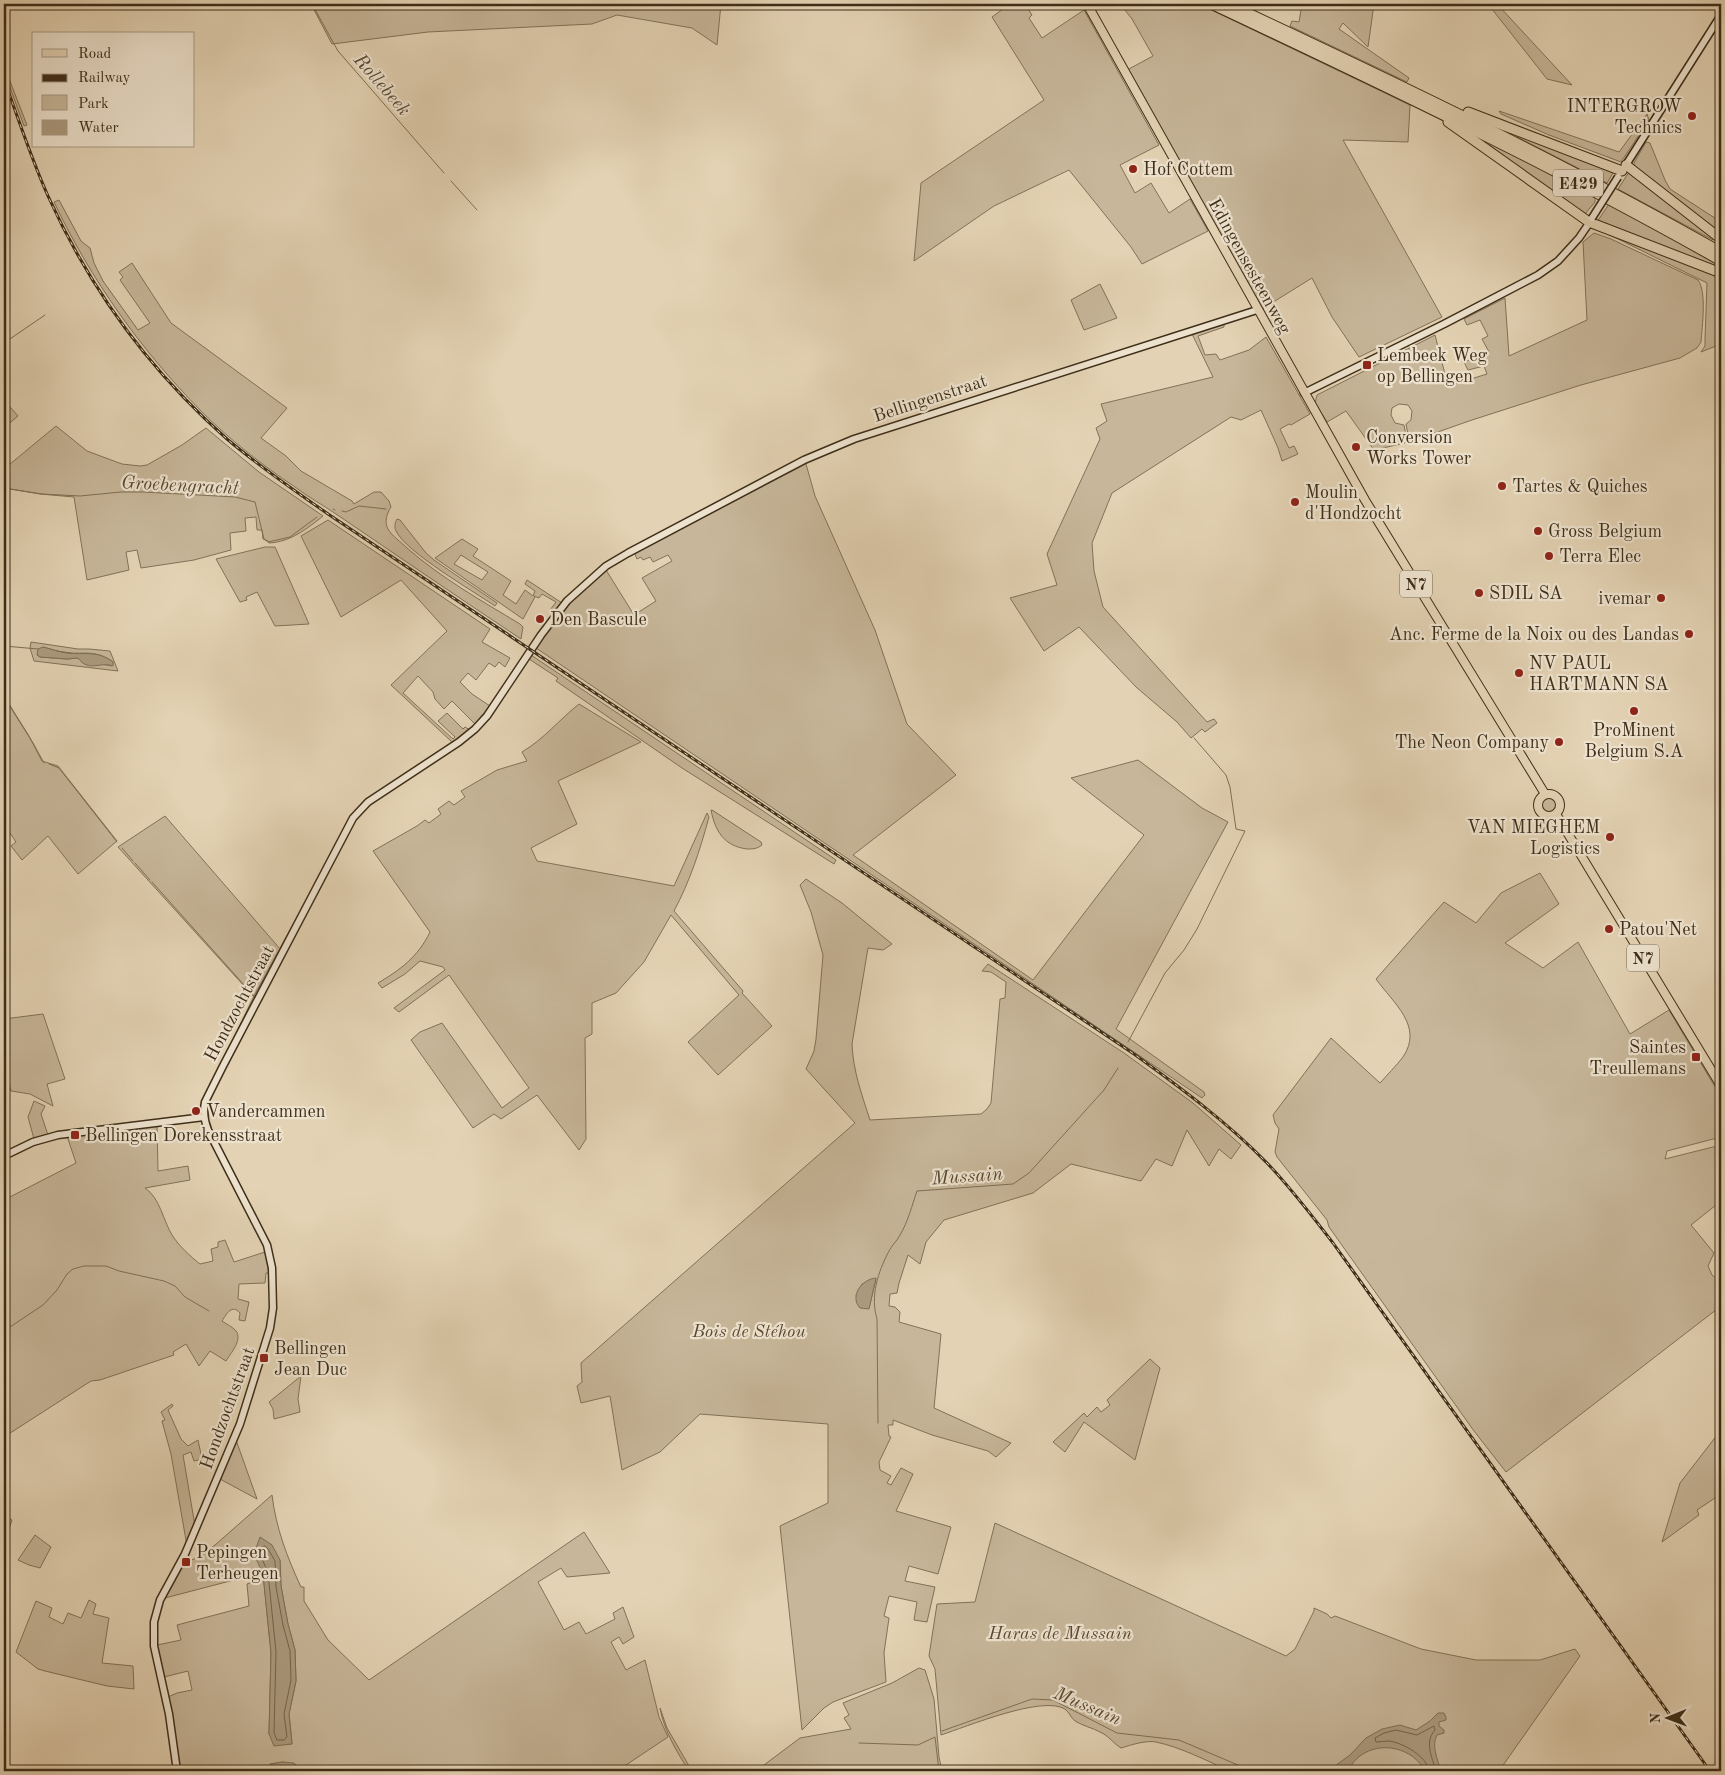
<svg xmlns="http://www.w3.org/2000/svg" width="1725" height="1775" font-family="'Old Standard TT',serif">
<rect width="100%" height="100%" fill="#e3d2b3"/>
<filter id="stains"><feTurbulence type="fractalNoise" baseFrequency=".004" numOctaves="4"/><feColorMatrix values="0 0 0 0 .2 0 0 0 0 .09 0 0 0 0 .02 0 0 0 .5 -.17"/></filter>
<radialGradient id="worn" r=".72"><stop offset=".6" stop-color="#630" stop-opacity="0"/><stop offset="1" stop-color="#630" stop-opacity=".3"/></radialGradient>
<g fill="#c7b699" stroke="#827258" fill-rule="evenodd">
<path d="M311,4H721L717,45L692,28L617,15L592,24L428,32L332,44Z"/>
<path d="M1010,4H1025L1032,15L1029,18L1042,38L1084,10L1159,145L1120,165L1135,193L1151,183L1169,213L1190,199L1208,231L1142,264L1131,247L1069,170L994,206L914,261L921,183L1044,100L992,17Z"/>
<path d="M1120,4H1199L1410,105L1408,142L1343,140L1442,317L1359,357L1332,317L1312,278L1262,309L1127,70L1153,56L1132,19Z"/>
<path d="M1302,4H1374L1368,47L1343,23L1339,29L1409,78L1407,82L1290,26L1292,21L1299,22Z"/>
<path d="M1488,4H1497L1572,85L1547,79Z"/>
<path d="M4,66L27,125L24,126L4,71Z"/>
<path d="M1499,111L1619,152L1647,114L1649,120L1621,162L1549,135L1501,114Z"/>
<path d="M1518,134L1612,171L1613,173L1607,183L1517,137Z"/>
<path d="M1646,142L1650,143L1665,180L1670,189L1721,222V235L1634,169V163Z"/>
<path d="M1491,144L1590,194L1595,198V202L1585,214L1490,147Z"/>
<path d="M1629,172L1716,238L1713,240L1618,189Z"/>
<path d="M59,200L81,241L90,248L94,263L103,281L138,330L150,323L120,280L123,277L119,272L132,263L171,323L287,408L261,438L286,456L301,471L352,501L354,504L374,492H381L389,501L391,507C387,513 384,522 388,529C392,536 401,542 407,548C441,578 482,601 520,624L523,627L521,639C459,598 398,556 336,514C323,505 308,497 295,487C262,465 229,439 201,411C141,350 91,280 54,202Z"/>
<path d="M1609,204L1721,266L1719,269L1597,222Z"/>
<path d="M1602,231L1721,277V344L1701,352L1705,346V340L1707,283Z"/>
<path d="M1594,233L1611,239L1698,280C1707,292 1702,327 1701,342L1697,348L1680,358L1581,385L1472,420L1412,441L1409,440L1406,424L1411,420L1412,411L1408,405L1399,404L1392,408L1391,415L1395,423L1404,425L1407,441L1405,443L1374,450L1346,411L1327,422L1315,403L1317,395L1435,335L1448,386L1487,374L1484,366L1468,370L1464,362L1489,352L1482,339L1488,336L1480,320L1467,325L1464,319L1505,298L1509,356L1587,320L1583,242Z"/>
<path d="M1100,284L1117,318L1084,330L1071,300Z"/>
<path d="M1224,323V327L1198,336L1205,355L1216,354L1220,360L1249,350L1266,337L1310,414L1291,425L1289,424L1280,429L1289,448L1294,446L1298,454L1282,461L1278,448L1261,410L1241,420L1231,417L1112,493L1092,543L1094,571L1103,607L1207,722L1214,719L1217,723L1205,732L1202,729L1191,738L1177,722L1136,687L1079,627L1044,651L1010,598L1057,585L1047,554L1100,439L1096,428L1107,421L1101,404L1213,377L1192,334Z"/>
<path d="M4,400L18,416L4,428Z"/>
<path d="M56,426L87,451L122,464L140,466L147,465L182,445L206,428L259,472L323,516C307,529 290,542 269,543L268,541L263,539L262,530H257L256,517L245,518L246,531L230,533L231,550L194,560L141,568L137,550L126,552L129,570L87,580L74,497L40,494L4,488V469Z"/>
<path d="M806,464L815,496L875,630L907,724L956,775L853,855L1033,980L1144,835L1071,778L1138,760L1202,808L1228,822L1116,1029L1204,1092L1205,1095L1202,1098L536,648L567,605L606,570L634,615L656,601L642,578L672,561L668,555L653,562L650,557L643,560L641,557L637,559L634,552Z"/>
<path d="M397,519L400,520L426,553L434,560L497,603L495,606C473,591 406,552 396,531C394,527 395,523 397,519Z"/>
<path d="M328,520L490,629L482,642L510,658L505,667L499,662L495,667L489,663L476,680L468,673L460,682L472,694L490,706L475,724L452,701L444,709L435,699L433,692L418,676L403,693L453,739L455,737L438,721L447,713L463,729L465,727L470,730L453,743L391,685L447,631L401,580L341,617L301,536Z"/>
<path d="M462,539L478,549L473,556L511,581L503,595L516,604L525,590L533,596L535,591L525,584L527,580L562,603L554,612L550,610L556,602L542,594L539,598L534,596L535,597L523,619L435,558ZM461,555L488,572L482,580L454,564Z"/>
<path d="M265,547H275L309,624L275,626L257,592L246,597L247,600L240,602L216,559Z"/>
<path d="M31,642L78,649H89L110,651L118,671L34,661L30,648ZM43,647C51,649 59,652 67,653C85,654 97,650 113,662L112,666L80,660L78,658L67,659L40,657L37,655Z"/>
<path d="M531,655L836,860L834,864L682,768L556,681L558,678L529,659Z"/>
<path d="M4,696L29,736L42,761L58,766L117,841L78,874L48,836L22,860L11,846L16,842L4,824Z"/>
<path d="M579,704L641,742L558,781L577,824L531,848L537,861L674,886L707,813L709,817C700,850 690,881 674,911L743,991L742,993L772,1026L718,1075L688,1042L739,995L671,915L644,962L616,993L592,1003V1034L585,1038L586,1139L579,1150L537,1095L501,1119L494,1114L473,1128L411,1040L420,1032L442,1023L502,1108L529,1088L449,975L399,1012L394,1008L445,970L443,967L420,961L405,974L382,988L378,983C400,970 418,957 430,932L373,851L417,826L425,820L429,823L441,814L438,809L449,801L454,805L465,797L461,791L497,770L527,761L522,752C544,739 560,719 579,704Z"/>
<circle cx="1550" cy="804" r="9"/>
<path d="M711,810H712L761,842L762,845C757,849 753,849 747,849C724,846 715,831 711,810Z"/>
<path d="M165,816L281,950L255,998L118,847Z"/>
<path d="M1540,873L1559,904L1505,943L1543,968L1578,942L1630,1034L1669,1010L1721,1097V1137L1667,1151L1665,1159L1721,1145V1201L1691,1225L1714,1253L1708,1266L1712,1275L1721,1282V1306L1506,1472L1474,1431L1329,1227L1327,1220L1277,1157L1275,1152L1279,1129L1275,1123L1273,1115L1331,1038L1380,1083C1387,1075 1396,1066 1403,1057C1424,1026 1393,1003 1376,979L1444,902L1476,923L1501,893Z"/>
<path d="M806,879L842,903L892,944L883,950L868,948L852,1044C853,1071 862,1095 870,1120L981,1114L987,1109L991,1103L1000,999L1005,998L1006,982L991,972L982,971L988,964L1124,1053L1193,1103L1241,1145L1231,1159L1219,1149L1209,1166L1187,1130L1172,1166L1156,1159L1141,1181L1071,1164L1033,1193L944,1220L926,1242L920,1264L908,1255L899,1283L897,1293L890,1294L889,1306L895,1307L900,1312L899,1322L941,1334L934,1408L1011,1443L996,1457L988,1451L932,1435L893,1420V1425H888L889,1436L891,1437L879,1462L880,1470L891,1476L887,1483L891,1485L901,1468L913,1474L896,1511L951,1527L938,1574L909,1566L905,1581L935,1587L927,1622L914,1620L917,1602L889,1596L884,1616L889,1618L884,1653L886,1682L833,1702L824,1708L802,1730L780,1526L828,1503V1424L700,1414L660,1452L622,1470L610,1396L581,1403L577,1386L582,1382L581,1363L855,1123L806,1069L814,1051L816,1039L823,955L811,912L800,885ZM876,1279L869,1308L856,1296L862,1284Z"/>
<path d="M43,1014L65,1079L47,1084L53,1106L30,1094L11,1091L4,1059V1019Z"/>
<path d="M34,1101L45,1106L41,1114L48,1135L34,1139L28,1117Z"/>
<path d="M157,1124L158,1171L188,1166L190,1180L145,1188C160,1198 163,1220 172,1235C179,1246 190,1256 200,1264L213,1261L211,1249L218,1247V1242L225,1240L234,1262L265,1252L269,1273H266L265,1283L239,1284L238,1299L249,1302L245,1321L239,1320L240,1313C232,1304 227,1313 222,1321C226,1324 233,1327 236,1331C243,1340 230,1354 226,1361L210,1351L199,1366L186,1344L173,1352L174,1355L100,1380L91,1381L4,1437V1200L76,1163L67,1136Z"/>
<path d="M1150,1359L1160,1368L1135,1460L1084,1422L1065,1452L1053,1442L1084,1413L1087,1417L1097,1407L1101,1412L1110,1405L1107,1400Z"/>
<path d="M301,1376L298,1399L300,1412L274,1419L273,1409L269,1402Z"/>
<path d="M172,1404L173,1406L168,1410L181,1439L188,1446L198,1440L202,1459L194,1461L191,1452L183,1455L195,1526L187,1546L171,1454L162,1421L165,1420L161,1412Z"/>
<path d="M1721,1430V1496H1718L1697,1510L1699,1515L1662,1542L1680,1483Z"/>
<path d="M236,1440L257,1499L220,1479Z"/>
<path d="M272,1495C276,1528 287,1557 301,1587H304V1601L328,1640L369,1680L584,1532L610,1573L567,1577L561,1568L538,1582L564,1630L579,1622L586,1634L615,1619L613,1613L623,1607L634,1637L623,1644L619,1637L611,1642L626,1670L645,1660L659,1717L668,1737L617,1771H300L297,1766L283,1762L270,1764L271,1771H181L168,1697L177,1693L192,1690L188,1671L164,1677L157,1645L181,1640L177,1625L249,1606L247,1584L255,1581L253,1575L165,1598L184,1563L199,1557L215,1545ZM280,1560L281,1586L288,1624L295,1650L296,1681L289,1714L292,1744L269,1734L271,1653L263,1574Z"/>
<path d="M4,1515L12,1520L4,1544Z"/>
<path d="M995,1523L1286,1656L1295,1649L1314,1611V1608L1327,1614L1331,1618L1335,1616L1421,1649L1476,1660H1540L1575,1649L1580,1656L1499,1771H1229C1208,1761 1180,1747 1156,1742C1146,1740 1131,1745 1121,1748C1113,1743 1109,1736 1100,1732C1093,1728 1083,1726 1075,1721C1071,1718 1069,1712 1065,1709C1042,1695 966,1727 941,1735L935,1669L929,1656L937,1604L975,1602Z"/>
<path d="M35,1535L51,1547L40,1568L29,1565L18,1560Z"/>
<path d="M89,1600L96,1604L93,1614L109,1618L102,1663L133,1666L134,1689L107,1686L45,1671L38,1669L16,1652L36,1601L52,1608L49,1617L63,1624L68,1613L81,1618Z"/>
<path d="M919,1668L925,1670L934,1699L939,1757L942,1771H756L800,1738L851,1729L844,1718L849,1715L843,1703L892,1683Z"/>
<path d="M660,1708L667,1728L692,1771H689C677,1752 664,1731 660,1708Z"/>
</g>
<g fill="#ab9a7e" stroke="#7f6f55">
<path d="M43,647C51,649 59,652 67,653C85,655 97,650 113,662V666C100,661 89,673 78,658L67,659L40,657L37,655L38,649Z"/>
<path d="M876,1278L869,1309L860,1308C849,1296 862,1279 876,1278Z"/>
<path d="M260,1537L272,1545L280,1560L281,1586L288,1624L295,1650L296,1681L289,1714L292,1744L274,1746L269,1734L271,1653L263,1574L254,1554Z"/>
<path d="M1438,1713H1444L1446,1717V1720L1439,1722V1726L1444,1730V1733L1437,1735C1431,1746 1438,1760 1441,1771H1425C1409,1741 1363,1739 1348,1771H1328L1350,1755L1366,1738L1382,1729L1400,1725L1416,1730L1430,1721Z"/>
<path d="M283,1762L294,1763L300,1769V1771H271L270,1764Z"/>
</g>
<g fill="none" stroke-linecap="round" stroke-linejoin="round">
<g stroke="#74644b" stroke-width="1">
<path d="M262,1547L265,1546L268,1549L275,1561L276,1587L283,1625L290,1651L291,1680L284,1714L287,1737L284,1740H277L274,1733L276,1652L268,1573L260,1554Z"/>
<path d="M1429,1771C1427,1756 1403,1743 1389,1741C1385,1741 1380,1742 1376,1742L1375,1738L1384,1733L1396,1730L1417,1735L1434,1726L1435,1730C1424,1742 1432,1757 1436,1771"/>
</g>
<g stroke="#7f6f55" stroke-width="1">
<path d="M312,4L338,51L444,173"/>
<path d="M451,181L477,210"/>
<path d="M4,343L45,315"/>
<path d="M4,488L42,494L80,496L121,492H143L235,497L255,502L264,539L268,542L290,537L317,517"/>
<path d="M333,509L335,510"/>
<path d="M342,511L346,512L359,506L386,509"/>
<path d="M4,646L38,649"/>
<path d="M57,651L71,653"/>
<path d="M4,697L33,743L44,763"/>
<path d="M49,764L59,768L117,842"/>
<path d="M122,848L133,861"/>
<path d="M135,863L150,880"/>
<path d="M152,882L254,996L303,906"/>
<path d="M1128,1042L1165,973L1184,950L1197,929L1245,831L1236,829L1230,787L1226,775L1194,738"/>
<path d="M222,1062L254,996"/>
<path d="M4,1331L43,1305L57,1290L67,1274L73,1269L84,1266H106L119,1271L164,1281L175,1286L185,1297L209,1311"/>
<path d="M878,1423L877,1319C870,1296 878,1272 889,1251C892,1245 897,1241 900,1235C908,1222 912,1205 917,1191L1013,1184L1029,1173L1104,1090L1118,1068"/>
<path d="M942,1731L1032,1699L1053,1700L1117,1733L1179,1740L1252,1771"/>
<path d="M859,1743L918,1745L935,1737L939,1771"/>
</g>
<defs>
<g id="secondary">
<path d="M1624,168L1721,15"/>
<path d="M1304,393L1444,324L1538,275L1558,261L1579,238L1592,219"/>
<path d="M4,1156L33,1142L58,1135L204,1117"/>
<path d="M177,1771L169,1714L154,1646V1622L160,1600L185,1554L240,1424L270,1328L273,1308L272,1268L267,1245L208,1130C204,1120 203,1112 205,1102L223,1066L353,818L368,802L459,742L475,729L487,716L541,635L567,601L606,566L628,553L804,460L854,439L1257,310"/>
</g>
<g id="primary">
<path d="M1087,4L1365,500L1545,794"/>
<circle cx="1549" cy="805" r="11"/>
<path d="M1556,814L1721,1086"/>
</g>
<g id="highway">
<path d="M1211,4C1383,85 1555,167 1721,261"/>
<path d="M1229,4C1395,82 1561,161 1721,252"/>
<path d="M1468,112L1622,171"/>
<path d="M1448,122L1589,222L1721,273"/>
<path d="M1626,165L1721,239"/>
</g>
</defs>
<use href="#secondary" stroke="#3e2e18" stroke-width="9"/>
<use href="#primary" stroke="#3e2e18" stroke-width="10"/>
<use href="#highway" stroke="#3e2e18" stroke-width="11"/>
<use href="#secondary" stroke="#ede2ce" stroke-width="6"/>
<use href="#primary" stroke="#e3d2b3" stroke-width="8"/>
<use href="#highway" stroke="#e3d2b3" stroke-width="9"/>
<defs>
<path id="rail" d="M4,79C18,118 31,158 48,196C90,289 151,372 227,439C260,467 295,491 331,516L1134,1054C1181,1088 1227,1122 1267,1163C1291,1188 1312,1216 1333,1243L1710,1771"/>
</defs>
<use href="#rail" stroke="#3e2e18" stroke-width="3"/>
<use href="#rail" stroke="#ede2ce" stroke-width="1" stroke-dasharray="4" stroke-linecap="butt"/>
<defs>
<path id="secondary-bridge" d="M1592,218L1618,177"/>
</defs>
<use href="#secondary-bridge" stroke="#3e2e18" stroke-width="9" stroke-linecap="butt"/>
<use href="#secondary-bridge" stroke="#ede2ce" stroke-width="6"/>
</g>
<g fill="#8f2418" stroke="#ede2ce" stroke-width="2">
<circle cx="1692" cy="116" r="5"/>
<circle cx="1133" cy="169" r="5"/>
<rect x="1362" y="360" width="10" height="10" rx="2.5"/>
<circle cx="1356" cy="447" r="5"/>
<circle cx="1502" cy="486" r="5"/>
<circle cx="1295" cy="502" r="5"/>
<circle cx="1538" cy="531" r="5"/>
<circle cx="1549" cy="556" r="5"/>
<circle cx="1479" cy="593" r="5"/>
<circle cx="1661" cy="598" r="5"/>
<circle cx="540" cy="619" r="5"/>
<circle cx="1689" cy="634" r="5"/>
<circle cx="1519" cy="673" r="5"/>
<circle cx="1634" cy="711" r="5"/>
<circle cx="1559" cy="742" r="5"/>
<circle cx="1610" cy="837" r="5"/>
<circle cx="1609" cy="929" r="5"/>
<rect x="1691" y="1052" width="10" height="10" rx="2.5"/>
<circle cx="196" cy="1111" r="5"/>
<rect x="70" y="1130" width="10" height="10" rx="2.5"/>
<rect x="259" y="1353" width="10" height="10" rx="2.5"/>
<rect x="181" y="1557" width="10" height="10" rx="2.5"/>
</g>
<g text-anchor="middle" stroke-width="4.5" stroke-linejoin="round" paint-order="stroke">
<g fill="#ede2ce" stroke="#72644f" stroke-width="1">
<rect x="1553" y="169.5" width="50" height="27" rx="4"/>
<rect x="1400" y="570.5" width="32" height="27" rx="4"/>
<rect x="1627" y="944.5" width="32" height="27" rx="4"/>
</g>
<g font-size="16" font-weight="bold" fill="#3e2e18">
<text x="1578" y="189">E429</text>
<text x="1416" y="590">N7</text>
<text x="1643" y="964">N7</text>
</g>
<g font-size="18" fill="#3e2e18" stroke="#ede2ce" text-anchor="start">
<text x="1682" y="112" text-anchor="end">INTERGROW<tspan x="1682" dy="21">Technics</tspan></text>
<text x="1143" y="175">Hof Cottem</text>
<text x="1377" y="361">Lembeek Weg<tspan x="1377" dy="21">op Bellingen</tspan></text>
<text x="1366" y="443">Conversion<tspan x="1366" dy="21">Works Tower</tspan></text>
<text x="1512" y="492">Tartes &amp; Quiches</text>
<text x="1305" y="498">Moulin<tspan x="1305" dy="21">d'Hondzocht</tspan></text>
<text x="1548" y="537">Gross Belgium</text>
<text x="1559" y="562">Terra Elec</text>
<text x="1489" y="599">SDIL SA</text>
<text x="1651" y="604" text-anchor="end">ivemar</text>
<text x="550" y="625">Den Bascule</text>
<text x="1679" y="640" text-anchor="end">Anc. Ferme de la Noix ou des Landas</text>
<text x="1529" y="669">NV PAUL<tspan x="1529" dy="21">HARTMANN SA</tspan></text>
<text x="1634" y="736" text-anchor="middle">ProMinent<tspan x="1634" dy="21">Belgium S.A</tspan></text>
<text x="1549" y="748" text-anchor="end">The Neon Company</text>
<text x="1600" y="833" text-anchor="end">VAN MIEGHEM<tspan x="1600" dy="21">Logistics</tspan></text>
<text x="1619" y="935">Patou'Net</text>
<text x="1686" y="1053" text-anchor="end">Saintes<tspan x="1686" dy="21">Treullemans</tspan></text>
<text x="206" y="1117">Vandercammen</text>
<text x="85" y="1141">Bellingen Dorekensstraat</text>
<text x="274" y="1354">Bellingen<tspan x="274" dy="21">Jean Duc</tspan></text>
<text x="196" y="1558">Pepingen<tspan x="196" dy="21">Terheugen</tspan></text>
</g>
<g font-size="18" fill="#3e2e18" stroke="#ede2ce">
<text transform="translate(1250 266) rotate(61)" y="6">Edingensesteenweg</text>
<text transform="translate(930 398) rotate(-18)" y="6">Bellingenstraat</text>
<text transform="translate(239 1003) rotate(-62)" y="6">Hondzochtstraat</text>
<text transform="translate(227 1408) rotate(-70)" y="6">Hondzochtstraat</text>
</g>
<g font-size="18" font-style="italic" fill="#594932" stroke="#ede2ce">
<text x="749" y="1337">Bois de Stéhou</text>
<text x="1060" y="1639">Haras de Mussain</text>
</g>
<g font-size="19" font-style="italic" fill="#594932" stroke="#ede2ce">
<text transform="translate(383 84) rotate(49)" y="7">Rollebeek</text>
<text transform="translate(180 484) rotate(3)" y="7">Groebengracht</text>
<text transform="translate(967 1175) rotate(-4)" y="7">Mussain</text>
<text transform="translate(1088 1705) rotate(23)" y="7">Mussain</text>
</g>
</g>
<rect width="1725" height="1775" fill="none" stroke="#e3d2b3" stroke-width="20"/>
<rect x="5" y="5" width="1715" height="1765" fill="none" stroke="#3e2e18" stroke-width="2.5"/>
<rect x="10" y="10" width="1705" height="1755" fill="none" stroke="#3e2e18"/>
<rect x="32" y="32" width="162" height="115" fill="#ede2ce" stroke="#a79a85"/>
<rect x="42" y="49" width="25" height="8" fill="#e3d2b3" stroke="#a79a85"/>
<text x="78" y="58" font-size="15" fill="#3e2e18">Road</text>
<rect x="42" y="74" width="25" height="8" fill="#3e2e18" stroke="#a79a85"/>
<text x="78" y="82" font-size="15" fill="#3e2e18">Railway</text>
<rect x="42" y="95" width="25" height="15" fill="#c7b699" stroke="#a79a85"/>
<text x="78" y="108" font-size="15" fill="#3e2e18">Park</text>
<rect x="42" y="120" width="25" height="15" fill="#ab9a7e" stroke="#a79a85"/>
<text x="78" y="132" font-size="15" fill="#3e2e18">Water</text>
<g transform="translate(1668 1718) rotate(269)" stroke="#ede2ce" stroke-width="4" paint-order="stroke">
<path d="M0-4L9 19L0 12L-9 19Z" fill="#3e2e18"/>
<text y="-8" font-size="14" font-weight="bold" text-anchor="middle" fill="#3e2e18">N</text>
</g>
<rect width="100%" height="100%" filter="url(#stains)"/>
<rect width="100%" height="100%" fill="url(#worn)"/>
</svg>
